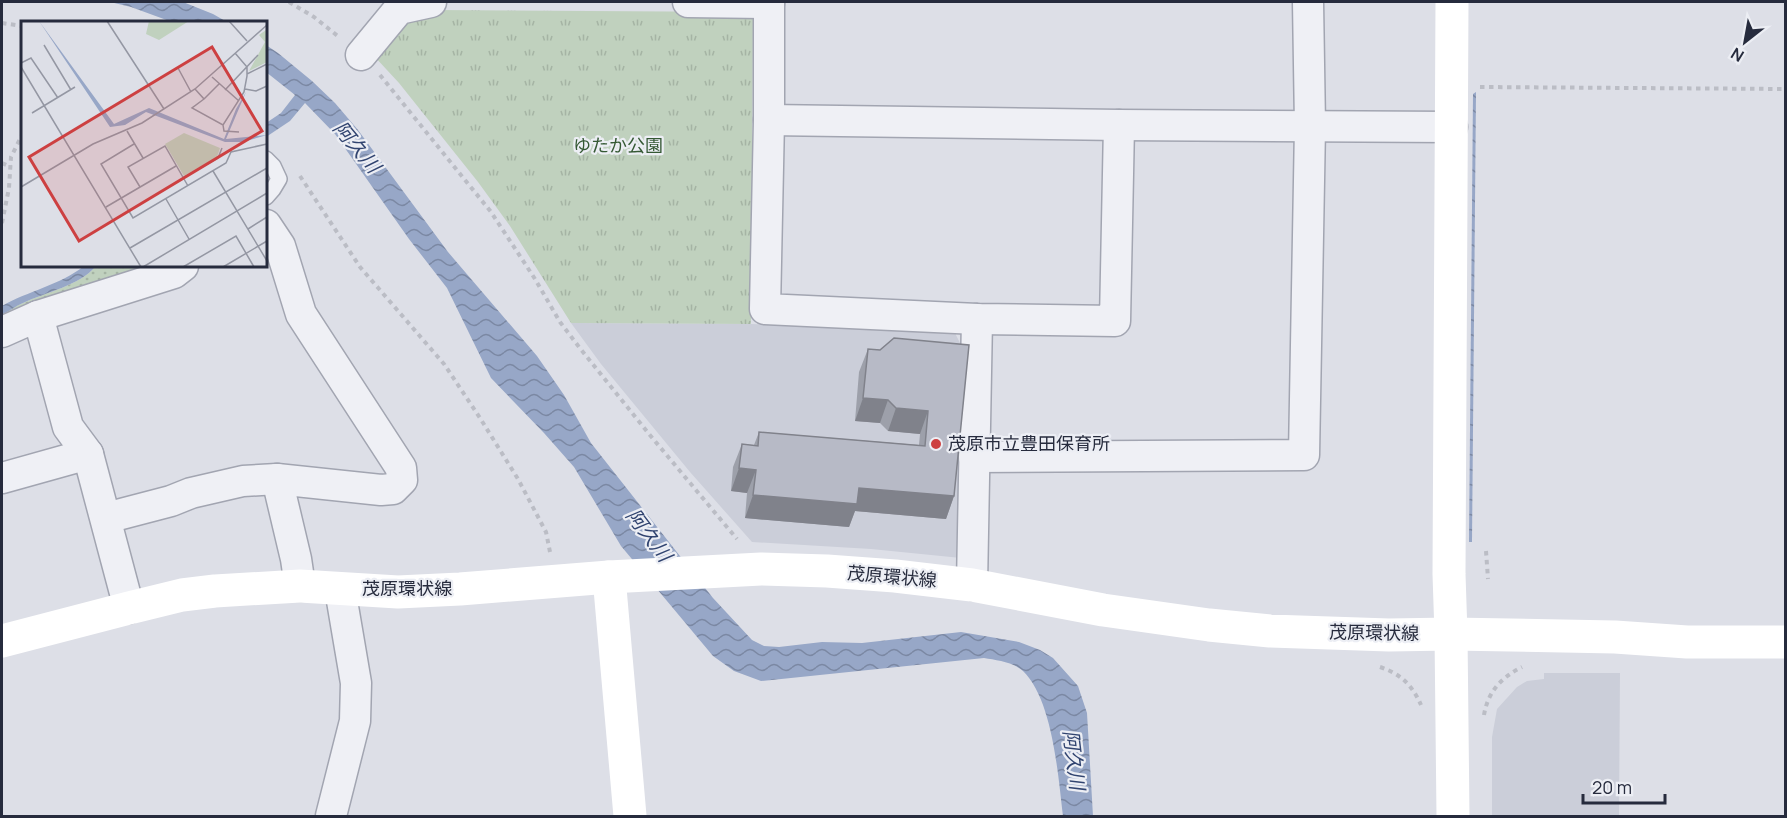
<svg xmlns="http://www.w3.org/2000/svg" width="1787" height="818" font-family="Manrope,'Noto Sans JP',sans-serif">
<defs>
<pattern id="grass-dots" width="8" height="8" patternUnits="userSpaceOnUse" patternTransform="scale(1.5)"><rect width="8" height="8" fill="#c0d1be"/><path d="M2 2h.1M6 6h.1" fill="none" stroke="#a5b4a4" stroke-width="1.8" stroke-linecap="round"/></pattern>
<pattern id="park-tufts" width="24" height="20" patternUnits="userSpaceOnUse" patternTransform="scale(1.5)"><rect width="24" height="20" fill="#c0d1be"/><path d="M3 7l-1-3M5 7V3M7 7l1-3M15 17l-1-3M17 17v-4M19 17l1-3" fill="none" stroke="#a5b4a4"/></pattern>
<pattern id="water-waves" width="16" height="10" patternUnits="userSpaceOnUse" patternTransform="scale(1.5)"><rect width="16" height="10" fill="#97a7c7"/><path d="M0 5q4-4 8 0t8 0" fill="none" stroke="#7b88a3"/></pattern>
</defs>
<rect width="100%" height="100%" fill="#dddfe7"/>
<g fill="#cbced9">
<path d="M571,323L751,324L954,331L961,345V558L871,549L752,542L690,472L601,364Z"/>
<path d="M1544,673H1620L1619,816H1492V737L1497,709L1517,687L1527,681L1544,679Z"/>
</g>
<path fill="url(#grass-dots)" d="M96,266H153L2,318V315C9,311 15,306 23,303C46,292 79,286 96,266Z"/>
<path fill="url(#park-tufts)" d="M435,10L753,12L751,324L571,323L510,226L478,182L399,83L374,56L403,18Z"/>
<g fill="url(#water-waves)">
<path d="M110,2H183L213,14L227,22H172L131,7Z"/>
<path d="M266,45L278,53L312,81L335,103L358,130L448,252L537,356L564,395L591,443L713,598L752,640L764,646L779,647L822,642L862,643L961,632L1019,642L1040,650L1053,658L1078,686L1087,713L1093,816H1063C1058,776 1053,700 1023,671C1013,662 996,660 984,658L761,681L734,671L713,656L621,546L574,467L544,433L491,378L447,288L409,239L335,134L305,103L290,121L266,137V123L281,113L295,95L266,72Z"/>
<path d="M1476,92L1472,542H1469L1473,94Z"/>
<path d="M84,266H96C79,286 46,292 23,303C16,306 9,311 2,315V306C28,291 60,285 84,266Z"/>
</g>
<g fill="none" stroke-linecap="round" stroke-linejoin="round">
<defs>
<path id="lane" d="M266,159L273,166L279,179L273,189L266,197"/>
<g id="street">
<path d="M688,2L769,3"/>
<path d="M769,2V120L765,309L977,319L1115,321L1119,125"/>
<path d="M361,55L399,9L431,2"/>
<path d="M769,120L1119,125L1452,127"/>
<path d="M266,225L280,246L301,314L401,468L402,480L393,489L381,490L277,479L296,559L300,586"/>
<path d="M38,316L68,427L88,454L129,608"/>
<path d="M2,332L38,316L174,273L183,266"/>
<path d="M974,457L1304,455L1310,126L1308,2"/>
<path d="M2,478L88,454"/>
<path d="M106,518L171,501L191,493L243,481L277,479"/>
<path d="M972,585L977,319"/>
<path d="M331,816L355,721L356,683L340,589"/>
</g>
</defs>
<use href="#lane" stroke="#a2a5b1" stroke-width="18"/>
<use href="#street" stroke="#a2a5b1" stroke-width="33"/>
<g stroke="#bbbdc5" stroke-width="4" stroke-dasharray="4.5 4.5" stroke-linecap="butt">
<path d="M289,2L314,17L339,37"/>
<path d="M2,23L22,26"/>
<path d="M380,75L491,212L535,279L560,322L579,347L649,434L737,539"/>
<path d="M1480,87L1786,89"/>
<path d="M2,163L11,167"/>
<path d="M300,176L360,267L444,364L480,418L518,479L546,532L550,552"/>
<path d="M2,223L9,188L11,157L22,135"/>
<path d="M1486,551L1488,579"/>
<path d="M1380,667C1401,674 1412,685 1421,705"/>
<path d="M1484,715C1488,691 1502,677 1522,667"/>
</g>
<use href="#lane" stroke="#eff0f5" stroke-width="15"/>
<use href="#street" stroke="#eff0f5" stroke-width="30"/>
<g stroke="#fff" stroke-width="33">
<path d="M1452,2L1449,574L1451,634L1453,816"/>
<path d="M609,577L630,816"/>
<path d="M2,641L129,608L182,595L215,591L300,586L398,592L460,589L609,577L761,569L827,571L895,576L972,585L1103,610L1209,625L1270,631L1389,635L1451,634L1615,637L1687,642H1786"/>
</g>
</g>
<path fill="#9da0aa" d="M969,345L954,496L946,519L855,511L849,527L745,518L747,493L731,491L733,467L742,444L754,445L759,432L919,445L920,434L888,431L880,423L855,421L859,372L868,349L880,350Z"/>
<g fill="#80828b">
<path d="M863,398L888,400L880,423L855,421Z"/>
<path d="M896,408L928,411L920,434L888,431Z"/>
<path d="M739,468L756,470L747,493L731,491Z"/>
<path d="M859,488L954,496L946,519L855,511L849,527L745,518L753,495Z"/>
</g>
<path fill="#b7bac6" stroke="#80828b" stroke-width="1.5" d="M894,338L969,345L954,496L859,488L857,504L753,495L756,470L739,468L742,444L758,446L759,432L925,446L928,411L896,408L888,400L863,398L868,349L880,350Z"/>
<circle fill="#cd4041" stroke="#eceef4" stroke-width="2" cx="936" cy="444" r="6"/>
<g text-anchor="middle" stroke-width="4.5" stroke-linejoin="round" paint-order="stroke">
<g font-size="18" fill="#355934" stroke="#eceef4">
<text x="618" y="152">ゆたか公園</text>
</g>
<g font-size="18" fill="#262b3d" stroke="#eceef4" text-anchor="start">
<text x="948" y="450">茂原市立豊田保育所</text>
</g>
<g font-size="18" fill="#262b3d" stroke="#eceef4">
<text transform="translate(892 577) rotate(5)" y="6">茂原環状線</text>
<text x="407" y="595">茂原環状線</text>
<text transform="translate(1374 633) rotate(1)" y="6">茂原環状線</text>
</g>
<g font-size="20" font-style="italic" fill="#314470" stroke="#eceef4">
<text transform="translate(357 147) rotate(50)" y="7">阿久川</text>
<text transform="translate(649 535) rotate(53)" y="7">阿久川</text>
<text transform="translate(1074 760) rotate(83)" y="7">阿久川</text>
</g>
</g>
<g transform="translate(21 21)">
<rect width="246" height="246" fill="#dddfe7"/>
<path d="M128,0H168L138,19L125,13ZM245,9L246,41L228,50L244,21L238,14Z" fill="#c0d1be"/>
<path d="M163,112L199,127L196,136L163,155L144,123Z" fill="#c0d1be"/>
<path d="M18,0L93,103L128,87L203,118L215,88L225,71L205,118L246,114L222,121H204L125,91L104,104L89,106Z" fill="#97a7c7"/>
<path fill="none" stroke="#9497a3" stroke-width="1.5" d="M86,0L143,88M208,0L226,20M23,24L50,69M0,42L10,37L37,77M0,46L120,246M157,47L170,71M226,53L246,43M191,56L218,80M174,68L183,78L171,87L202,104L223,71L226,55V46L214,32M224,68L235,70L246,65M204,69L237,34M183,78L198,63M11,92L54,66M202,104L203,110L218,111M106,110L122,137M113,123L80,143L112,197L205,142L210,131L246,123M192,150L246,240M162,157L197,137L201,127M0,166L72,123L121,102L174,68L246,4M119,166L107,146L144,125L167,165M145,178L168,218M85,186L155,145M227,208L246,196M109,227L246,147M122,246L246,172M162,246L215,215L233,246M202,246L246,220"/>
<path fill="#cd4041" fill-opacity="0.15" stroke="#cd4041" stroke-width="3" d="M191,26L241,110L58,220L8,136Z"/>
<rect width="246" height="246" fill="none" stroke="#262b3d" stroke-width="3"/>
</g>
<rect width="1787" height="818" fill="none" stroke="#262b3d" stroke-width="6"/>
<g transform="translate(1745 42) rotate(211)" stroke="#eceef4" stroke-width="4.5" paint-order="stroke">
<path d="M0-4.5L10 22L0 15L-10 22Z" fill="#262b3d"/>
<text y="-9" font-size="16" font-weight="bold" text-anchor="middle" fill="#262b3d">N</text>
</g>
<path d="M1583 794v9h82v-9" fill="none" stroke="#262b3d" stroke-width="3"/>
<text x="1592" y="794" font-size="18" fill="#262b3d" stroke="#eceef4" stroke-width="4.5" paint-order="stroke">20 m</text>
</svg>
